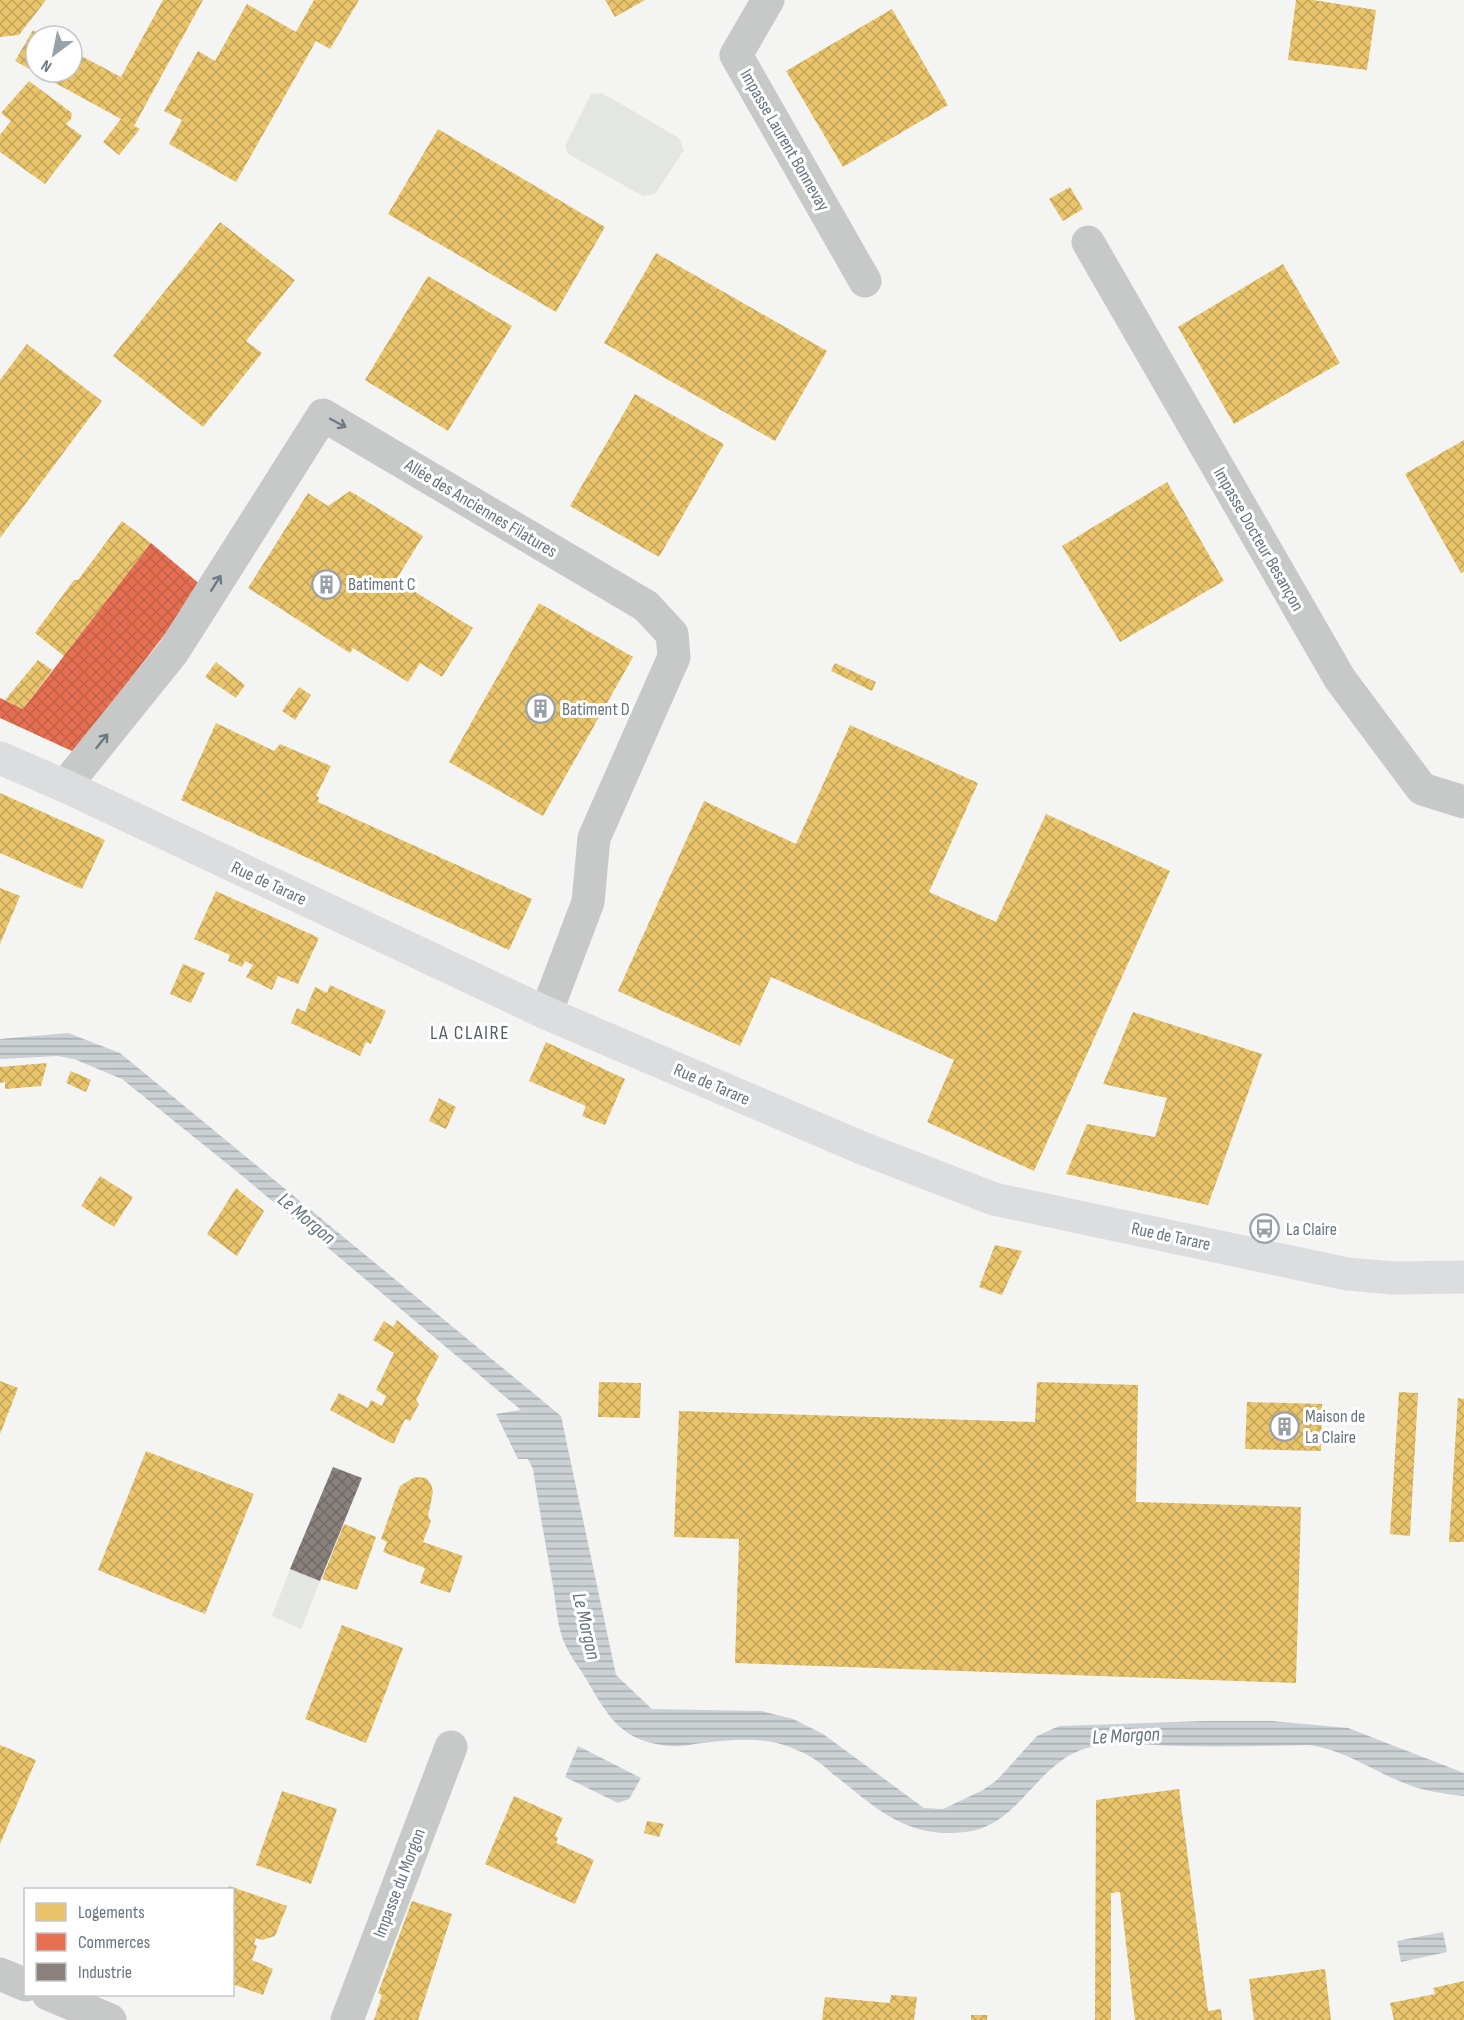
<svg xmlns="http://www.w3.org/2000/svg" width="1464" height="2020" font-family="'Sofia Sans Condensed',sans-serif">
<defs>
<pattern id="water-rules" width="6" height="5" patternUnits="userSpaceOnUse" patternTransform="scale(1.5)"><rect width="6" height="5" fill="#cad0d3"/><path d="M0 2.5h6" fill="none" stroke="#a8adb0"/></pattern>
<pattern id="homes-cross-hatch" width="8" height="8" patternUnits="userSpaceOnUse" patternTransform="scale(1.5)"><rect width="8" height="8" fill="#e9c46a"/><path d="M0 0l8 8M0 8l8-8" fill="none" stroke="#c1a45c"/></pattern>
<pattern id="shops-cross-hatch" width="8" height="8" patternUnits="userSpaceOnUse" patternTransform="scale(1.5)"><rect width="8" height="8" fill="#e76f51"/><path d="M0 0l8 8M0 8l8-8" fill="none" stroke="#bf6048"/></pattern>
<pattern id="industry-cross-hatch" width="8" height="8" patternUnits="userSpaceOnUse" patternTransform="scale(1.5)"><rect width="8" height="8" fill="#8a817c"/><path d="M0 0l8 8M0 8l8-8" fill="none" stroke="#6f6a66"/></pattern>
</defs>
<rect width="100%" height="100%" fill="#f4f4f3"/>
<g fill="#e4e6e2">
<path d="M602,93L679,138L684,150L655,194L643,196L568,154L565,146L591,94Z"/>
<path d="M290,1569L320,1581L301,1629L272,1616Z"/>
</g>
<g fill="url(#water-rules)">
<path d="M68,1033L120,1053L561,1416L616,1675L652,1709L761,1711L793,1719L823,1734L924,1808L943,1809L983,1790L997,1780L1037,1736L1059,1726L1205,1721H1272L1348,1728L1464,1773V1796C1444,1794 1423,1791 1404,1783C1371,1770 1343,1749 1308,1745C1265,1746 1222,1747 1179,1746C1147,1746 1112,1739 1081,1750C1036,1766 1017,1827 965,1832C905,1839 877,1808 833,1774C823,1765 812,1756 799,1751C768,1736 736,1739 703,1743C693,1744 682,1747 672,1746C622,1743 608,1717 585,1677C578,1666 569,1654 564,1642C557,1625 556,1604 553,1586C546,1547 539,1508 533,1469L528,1459H518L496,1414L521,1410L246,1179L122,1079L74,1059L58,1056L0,1059V1039Z"/>
<path d="M578,1746L641,1778L629,1799L618,1803L565,1777Z"/>
<path d="M1443,1932L1447,1952L1401,1962L1397,1941Z"/>
</g>
<g fill="url(#homes-cross-hatch)">
<path d="M0,0H46L19,35L0,37Z"/>
<path d="M163,0H203L134,126L140,129L119,155L103,142L121,119L15,61L33,30L43,36H36V72H72V51L121,77Z"/>
<path d="M314,0H359L330,49L316,41L236,182L169,144L182,120L164,111L198,51L215,61L247,4L296,32Z"/>
<path d="M605,0H645L615,17Z"/>
<path d="M1296,0H1313L1376,10L1367,70L1288,60Z"/>
<path d="M892,9L948,105L843,167L786,71Z"/>
<path d="M29,81L72,113L71,119L66,124L82,136L45,184L0,152V135L11,121L1,113Z"/>
<path d="M438,129L605,227L556,312L388,214Z"/>
<path d="M1070,187L1083,209L1063,221L1049,199Z"/>
<path d="M220,222L295,280L246,341L262,353L203,427L113,356Z"/>
<path d="M656,253L827,351L775,441L604,343Z"/>
<path d="M1283,264L1340,363L1234,424L1178,327Z"/>
<path d="M428,276L512,326L448,431L365,380Z"/>
<path d="M27,344L102,401L0,538V380Z"/>
<path d="M635,394L724,444L659,557L570,506Z"/>
<path d="M1464,440V572L1461,573L1405,474Z"/>
<path d="M1167,482L1224,581L1120,642L1062,546Z"/>
<path d="M350,491L423,536L396,580L473,628L442,677L420,663L408,682L353,648L350,653L248,588L308,493L328,506Z"/>
<path d="M122,521L151,543L64,656L35,633L74,580H78Z"/>
<path d="M539,603L633,657L543,816L449,762Z"/>
<path d="M38,660L52,670L23,709L5,700Z"/>
<path d="M216,662L245,685L236,698L205,677Z"/>
<path d="M835,663L876,682L872,691L831,671Z"/>
<path d="M299,687L311,695L295,720L282,711Z"/>
<path d="M216,723L274,751L280,744L331,766L316,796L319,797L318,802L532,899L509,950L181,800Z"/>
<path d="M850,725L978,783L929,892L996,922L1046,814L1170,871L1034,1171L927,1122L954,1060L771,977L740,1046L618,991L704,801L796,844Z"/>
<path d="M0,793L105,840L82,889L0,853Z"/>
<path d="M0,888L20,896L0,944Z"/>
<path d="M216,891L319,938L298,984L278,976L272,990L246,977L253,965L245,961L242,967L228,961L230,955L194,939Z"/>
<path d="M183,964L205,973L191,1003L170,994Z"/>
<path d="M330,985L386,1011L371,1044L366,1042L360,1056L291,1023L297,1008L305,1012L315,987L327,993Z"/>
<path d="M1133,1012L1262,1054L1208,1205L1066,1174L1087,1124L1155,1137L1167,1098L1103,1084Z"/>
<path d="M546,1042L625,1079L605,1125L582,1116L586,1106L529,1081Z"/>
<path d="M47,1063L41,1086L5,1089V1082L0,1083V1067Z"/>
<path d="M71,1071L91,1080L86,1092L66,1083Z"/>
<path d="M439,1098L456,1107L446,1129L429,1121Z"/>
<path d="M100,1176L133,1197L114,1227L81,1206Z"/>
<path d="M236,1188L264,1211L237,1256L207,1234Z"/>
<path d="M995,1245L1022,1251L1002,1295L979,1287Z"/>
<path d="M397,1320L439,1356L416,1400L419,1404L410,1421L405,1419L394,1443H391L330,1410L339,1393L368,1408L371,1400L382,1406L386,1396L376,1390L394,1353L373,1340L384,1321L393,1327Z"/>
<path d="M0,1381L18,1388L0,1434Z"/>
<path d="M599,1382L641,1383L640,1418L598,1417Z"/>
<path d="M1037,1382L1138,1385L1136,1502L1301,1507L1296,1683L735,1663L739,1539L674,1537L679,1411L1035,1422Z"/>
<path d="M1399,1392L1418,1393L1410,1536L1390,1534Z"/>
<path d="M1458,1398L1464,1399V1542H1449Z"/>
<path d="M1247,1402L1322,1404L1321,1451L1245,1449Z"/>
<path d="M146,1451L254,1494L205,1614L98,1570Z"/>
<path d="M415,1477L426,1478L431,1484L433,1492L428,1516L431,1521L423,1542L463,1556L450,1593L420,1583L425,1568L383,1552L387,1542L381,1539L400,1486Z"/>
<path d="M344,1524L376,1537L357,1590L322,1579Z"/>
<path d="M342,1625L403,1648L366,1743L305,1719Z"/>
<path d="M0,1745L36,1760L0,1844Z"/>
<path d="M1179,1789L1208,2011L1221,2009L1222,2020H1135L1120,1892L1111,1893V2020H1095L1096,1800Z"/>
<path d="M282,1791L337,1809L311,1884L256,1865Z"/>
<path d="M514,1796L563,1818L555,1835L558,1838L556,1843L594,1860L575,1904L485,1864Z"/>
<path d="M647,1821L664,1824L659,1837L644,1833Z"/>
<path d="M229,1886L287,1906L275,1936L262,1940L256,1938L254,1944L257,1946L252,1960L273,1969L263,1995L232,1984V1890H227Z"/>
<path d="M412,1901L452,1914L418,2020H374L382,1995L378,1993Z"/>
<path d="M1325,1969L1331,2020H1254L1249,1979Z"/>
<path d="M1464,1981V2020H1394L1390,2003L1435,1994L1433,1988Z"/>
<path d="M891,1995L917,1997L914,2020H822L825,1997L890,2003Z"/>
<path d="M971,2015H988L987,2020H971Z"/>
</g>
<path fill="url(#shops-cross-hatch)" d="M151,543L202,586L74,752L0,718V698L23,709Z"/>
<path fill="url(#industry-cross-hatch)" d="M333,1467L362,1478L320,1581L290,1569Z"/>
<g fill="none" stroke-linecap="round" stroke-linejoin="round">
<g stroke="#c7c8c8" stroke-width="33">
<path d="M768,0L736,55L865,281"/>
<path d="M1088,242L1340,679L1422,789L1464,802"/>
<path d="M65,786L173,652L323,415L646,606L672,634L674,657L594,838L588,902L546,1013"/>
<path d="M347,2020L451,1747"/>
</g>
<g stroke="#c7c8c8" stroke-width="33">
<path d="M0,1974L26,1985"/>
<path d="M48,1994L110,2020"/>
</g>
<path stroke="#dcddde" stroke-width="33" d="M0,758L65,786L546,1013L862,1148L994,1199L1347,1274L1393,1278L1464,1277"/>
</g>
<defs><path id="oneway-shaft" d="M-6 0H5M1.5-3L5.5 0L1.5 3" fill="none" stroke-width="1.6" stroke-linecap="round" stroke-linejoin="round" transform="scale(1.5)"/></defs>
<g stroke="#6d7983">
<use href="#oneway-shaft" transform="translate(338 423) rotate(28)"/>
<use href="#oneway-shaft" transform="translate(216 583) rotate(-58)"/>
<use href="#oneway-shaft" transform="translate(102 741) rotate(-51)"/>
</g>
<defs>
<symbol id="building-ring" viewBox="-11 -11 22 22"><circle r="9.5" fill="#fff" stroke="#99a1a8" stroke-width="1.5"/><path d="M-4-6H4V6H1V3H-1V6H-4ZM-2.5-4.3h1.7v1.8h-1.7ZM.8-4.3h1.7v1.8H.8ZM-2.5-1h1.7V.8h-1.7ZM.8-1h1.7V.8H.8Z" fill="#99a1a8"/></symbol>
<symbol id="bus-ring" viewBox="-11 -11 22 22"><circle r="9.5" fill="#fff" stroke="#99a1a8" stroke-width="1.5"/><path d="M-5-6H5V4H4V6H2V4H-2V6H-4V4H-5ZM-3.5-4V0h7V-4ZM-3.5 1.2v1.5H-2V1.2ZM2 1.2v1.5H3.5V1.2Z" fill="#99a1a8"/></symbol>
</defs>
<g fill-rule="evenodd">
<use href="#building-ring" x="310" y="568" width="33" height="33"/>
<use href="#building-ring" x="524" y="692" width="33" height="33"/>
<use href="#bus-ring" x="1248" y="1212" width="33" height="33"/>
<use href="#building-ring" x="1268" y="1410" width="33" height="33"/>
</g>
<g text-anchor="middle" stroke-width="6" stroke-linejoin="round" paint-order="stroke">
<g font-size="18" fill="#68757f" stroke="#fff">
<text transform="translate(785 140) rotate(60)" y="6">Impasse Laurent Bonnevay</text>
<text transform="translate(481 508) rotate(31)" y="6">Allée des Anciennes Filatures</text>
<text transform="translate(1259 539) rotate(60)" y="6">Impasse Docteur Besançon</text>
<text transform="translate(269 883) rotate(25)" y="6">Rue de Tarare</text>
<text transform="translate(712 1084) rotate(23)" y="6">Rue de Tarare</text>
<text transform="translate(1171 1236) rotate(12)" y="6">Rue de Tarare</text>
<text transform="translate(399 1883) rotate(-69)" y="6">Impasse du Morgon</text>
</g>
<g font-size="18" fill="#68757f" stroke="#fff" text-anchor="start">
<text x="348" y="590">Batiment C</text>
<text x="562" y="715">Batiment D</text>
<text x="1286" y="1235">La Claire</text>
<text x="1305" y="1422">Maison de<tspan x="1305" dy="21">La Claire</tspan></text>
</g>
<g font-size="20" letter-spacing="1.5" fill="#555e65" stroke="#fff">
<text x="470" y="1039">LA CLAIRE</text>
</g>
<g font-size="20" font-style="italic" fill="#64757c" stroke="#fff">
<text transform="translate(307 1218) rotate(40)" y="7">Le Morgon</text>
<text transform="translate(587 1626) rotate(77)" y="7">Le Morgon</text>
<text transform="translate(1126 1735) rotate(-3)" y="7">Le Morgon</text>
</g>
</g>
<rect x="24" y="1888" width="210" height="108" fill="#ffffff" stroke="#c3c8cc" stroke-width="1.5"/>
<rect x="36" y="1903" width="30" height="18" fill="#e9c46a" stroke="#c3c8cc" stroke-width="1.5"/>
<text x="78" y="1918" font-size="18" fill="#68757f">Logements</text>
<rect x="36" y="1933" width="30" height="18" fill="#e76f51" stroke="#c3c8cc" stroke-width="1.5"/>
<text x="78" y="1948" font-size="18" fill="#68757f">Commerces</text>
<rect x="36" y="1963" width="30" height="18" fill="#8a817c" stroke="#c3c8cc" stroke-width="1.5"/>
<text x="78" y="1978" font-size="18" fill="#68757f">Industrie</text>
<g transform="translate(54 54) rotate(212)"><circle r="28" fill="#ffffff" stroke="#c3c8cc" stroke-width="1.5"/>
<path d="M0-4.5L10 22L0 15L-10 22Z" fill="#99a1a8"/>
<text y="-9" font-size="16" font-weight="bold" text-anchor="middle" fill="#68757f">N</text>
</g>
</svg>
